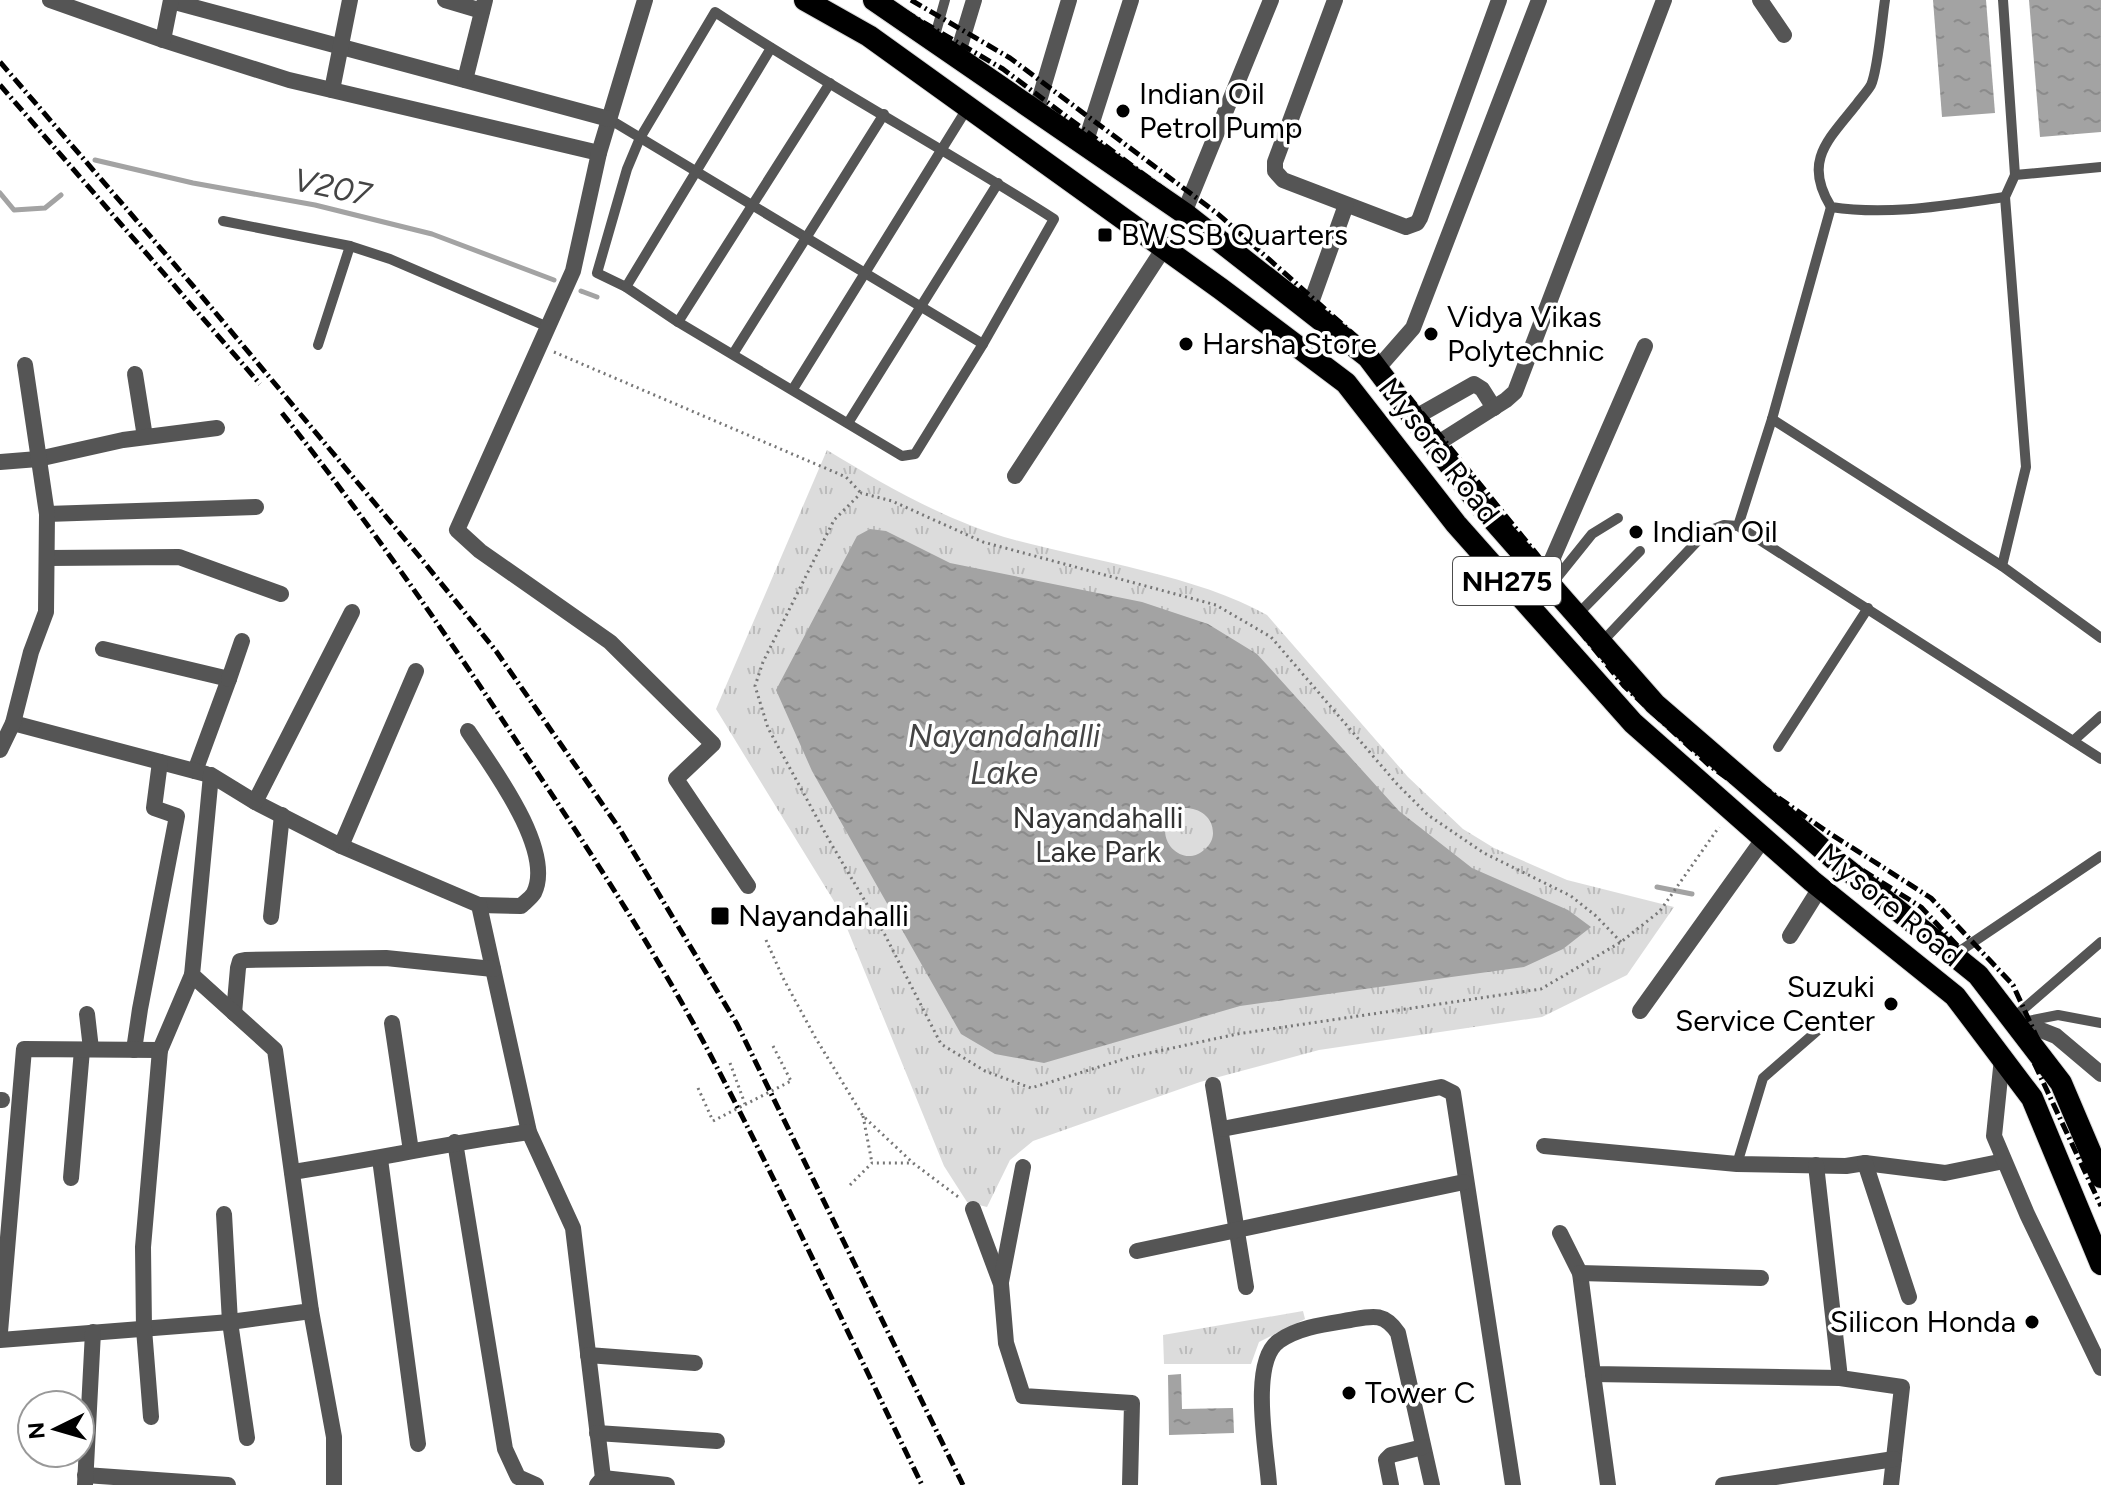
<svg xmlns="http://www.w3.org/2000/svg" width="2101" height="1485" font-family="Figtree,sans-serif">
<defs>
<pattern id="park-tufts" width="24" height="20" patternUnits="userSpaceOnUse" patternTransform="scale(2)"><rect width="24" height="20" fill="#dcdcdc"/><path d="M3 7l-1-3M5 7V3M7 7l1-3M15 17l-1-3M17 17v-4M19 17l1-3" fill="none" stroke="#bbb"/></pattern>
<pattern id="water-ripples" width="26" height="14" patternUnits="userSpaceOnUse" patternTransform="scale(2)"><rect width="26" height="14" fill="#a3a3a3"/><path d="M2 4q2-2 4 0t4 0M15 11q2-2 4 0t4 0" fill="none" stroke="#8b8b8b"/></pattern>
</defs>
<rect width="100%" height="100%" fill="#fff"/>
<g fill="url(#park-tufts)">
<path d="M827,450C886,486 948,522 1015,540C1093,561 1198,576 1267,615L1408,777L1463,829L1494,848L1567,880L1674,907L1627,975L1542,1017L1319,1050L1200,1082L1033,1141L1010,1160L987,1207L967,1202L944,1166L840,911L716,709Z"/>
<path d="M1303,1311L1305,1319L1259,1342L1251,1364H1164L1163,1335Z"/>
</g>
<g fill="url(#water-ripples)" fill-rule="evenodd">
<path d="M1933,0H1986L1995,113L1942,117Z"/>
<path d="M2029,0H2101V132L2040,137Z"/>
<path d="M870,529L886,531L950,563L1142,602L1208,624L1257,654L1399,811L1472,868L1568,910L1591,927L1563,949L1524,967L1240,1006L1044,1063L995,1054L961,1034L812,771L776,690L857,536ZM1183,808C1198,807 1213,816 1213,833C1213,839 1210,845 1205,849C1179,874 1143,826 1183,808Z"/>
<path d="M1181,1374L1182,1409L1233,1408L1234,1433L1169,1435L1168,1375Z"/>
</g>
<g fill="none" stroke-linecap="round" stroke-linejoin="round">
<g stroke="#a3a3a3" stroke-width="5">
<path d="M95,160L193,183L315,205L432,234L554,280"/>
<path d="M0,193L14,210L45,208L61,195"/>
<path d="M581,291L597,297"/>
<path d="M1657,887L1692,894"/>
</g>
<defs>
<g id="trunk">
<path d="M805,0L869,36L1221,289L1346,383L1456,524L1633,723L1812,881L1955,996L2032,1098L2101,1264"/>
<path d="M874,0L1184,213L1368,357L1479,504L1655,704L1834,859L1978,975L2061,1083L2101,1177"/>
</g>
</defs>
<use href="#trunk" stroke="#dbdbdb" stroke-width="24"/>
<g stroke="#777" stroke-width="3" stroke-dasharray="2 4" stroke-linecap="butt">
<path d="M554,352L846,477L861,493"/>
<path d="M766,940L783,978L815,1037L863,1116L913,1163L961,1199"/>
<path d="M1621,942L1596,916L1571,896L1484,853L1428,815L1397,784L1271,637L1216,605L983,542L892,501L861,493L834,520L763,662L755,686L768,728L829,840L885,935L941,1044L985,1071L1031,1088L1131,1057L1237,1034L1541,989L1621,942L1660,911L1719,827"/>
<path d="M773,1046L791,1081"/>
<path d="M730,1063L745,1104"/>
<path d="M698,1088L713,1121"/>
<path d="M863,1116L872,1163"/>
<path d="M850,1185L872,1163H913"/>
</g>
<g stroke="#555" stroke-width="10">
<path d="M1885,0C1882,19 1878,70 1871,85C1867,92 1860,99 1856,105C1827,141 1803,162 1831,207C1889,216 1948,205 2005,197"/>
<path d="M2003,0L2015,175"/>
<path d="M715,12C826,85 943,148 1054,219L983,344L915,454L902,456L678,322L626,287L597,273L627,169L640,138Z"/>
<path d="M934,39L945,0"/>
<path d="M609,119L983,344"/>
<path d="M223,221L350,246L390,259L548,327"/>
<path d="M626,287L771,48"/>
<path d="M678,322L830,83"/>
<path d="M318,345L350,246"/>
<path d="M733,354L884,114"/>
<path d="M793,389L968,107"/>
<path d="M1772,419L2002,566L2101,638"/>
<path d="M848,423L998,183"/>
<path d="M1738,526L1772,419L1831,207"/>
<path d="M2002,566L2026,467L2005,197L2015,175L2101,167"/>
<path d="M1551,585L1592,534L1618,518"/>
<path d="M1577,615L1640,551"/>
<path d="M1601,643L1706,532L1724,525L1738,526L2101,759"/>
<path d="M2073,741L2101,716"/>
<path d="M1778,747L1868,608"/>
<path d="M1954,955L2101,856"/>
<path d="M2012,1019L2101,942"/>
<path d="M2023,1022L2058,1015L2101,1023"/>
<path d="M1737,1164L1763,1078L1817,1031"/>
</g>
<g stroke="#555" stroke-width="16">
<path d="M50,0L163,40L289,80L599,153"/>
<path d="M445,0L482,11"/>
<path d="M645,0L599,153L573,271L457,530L480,551L610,642L713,744L676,779L748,886"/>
<path d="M1335,0L1275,162V171L1283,180L1406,227L1417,223L1420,218L1499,0"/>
<path d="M1760,0L1784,35"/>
<path d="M171,1L609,119"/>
<path d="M163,40L171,0"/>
<path d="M957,56L974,0"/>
<path d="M465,80L485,0"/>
<path d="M332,90L350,0"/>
<path d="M1036,111L1069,0"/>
<path d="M1085,144L1131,0"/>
<path d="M1308,311L1346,205"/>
<path d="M1377,369L1413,328L1539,0"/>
<path d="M135,374L145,437"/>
<path d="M1414,418L1474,384L1482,389L1494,408"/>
<path d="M1435,445L1506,400L1515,392L1664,0"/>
<path d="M0,462L38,459L123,440L217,428"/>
<path d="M1015,476L1164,248"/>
<path d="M47,514L256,507"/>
<path d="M48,558L179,557L281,594"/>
<path d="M1544,578L1645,346"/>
<path d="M103,649L229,679L195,771"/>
<path d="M229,679L242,641"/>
<path d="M13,723L206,774"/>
<path d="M468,731C491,766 555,850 534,893C531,898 525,902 521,906L479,905"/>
<path d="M0,750L13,723L31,652L46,612L47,514L25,365"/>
<path d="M255,802L341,846L479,905L529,1132L573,1228L603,1478L597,1485"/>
<path d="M341,846L416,671"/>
<path d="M271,917L282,815"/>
<path d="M1790,936L1820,888"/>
<path d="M1640,1011L1764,838"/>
<path d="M234,1013L238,968L240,961L245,960L386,958L493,969"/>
<path d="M87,1014L91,1049"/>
<path d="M392,1023L411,1151"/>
<path d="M134,1050L140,1009L177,816L154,808L160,762"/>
<path d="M1213,1085L1246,1287"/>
<path d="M0,1100H2"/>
<path d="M1222,1129L1441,1087L1453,1093L1513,1485"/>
<path d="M455,1142L505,1449L518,1477L536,1485"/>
<path d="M1544,1146L1737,1164L1846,1166L1865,1163L1945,1173L2004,1161"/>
<path d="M380,1159L418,1444"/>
<path d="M1865,1163L1909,1297"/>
<path d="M1816,1165L1840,1378L1902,1387L1891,1485"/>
<path d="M292,1172C371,1160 449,1143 529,1132"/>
<path d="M71,1178L82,1050"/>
<path d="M973,1209L1001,1284L1006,1343L1023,1396L1132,1403L1130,1485"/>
<path d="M224,1214L230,1322L247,1438"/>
<path d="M1560,1233L1580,1273L1593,1374L1840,1378"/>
<path d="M1137,1251L1464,1182"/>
<path d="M1580,1273L1761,1278"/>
<path d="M1001,1282L1023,1167"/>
<path d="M311,1311L334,1437V1485"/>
<path d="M0,1332L24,1049L160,1050L192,975"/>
<path d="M0,1340L230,1322L311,1311L275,1050L192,975L211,775L255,802L352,612"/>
<path d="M588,1355L695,1363"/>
<path d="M1593,1374L1608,1485"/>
<path d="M151,1417L144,1329L143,1247L160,1050"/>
<path d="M597,1433L717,1441"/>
<path d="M85,1475L228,1485"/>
<path d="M603,1478L667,1485"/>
<path d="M85,1485L93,1332"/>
<path d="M1269,1485C1267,1453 1249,1361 1279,1341C1299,1327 1326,1324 1350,1320C1372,1316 1384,1312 1398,1333L1432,1485"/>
<path d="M1391,1485L1386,1460L1391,1455L1423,1447"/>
<path d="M1723,1485L1894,1459"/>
</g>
<g stroke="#555" stroke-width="16">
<path d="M1184,213L1271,0"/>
<path d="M2013,1019L2056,1036L2101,1074"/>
<path d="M2002,1058L1994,1136L2027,1214L2101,1368"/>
</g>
<use href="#trunk" stroke="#000" stroke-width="22"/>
<g stroke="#000" stroke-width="5" stroke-dasharray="12 4 2 4" stroke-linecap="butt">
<path d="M885,0L1003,69L1210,224L1361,359L1624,686L1710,766L1816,841L1921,907L2001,992L2101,1206"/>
<path d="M911,0L1010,58L1218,214L1370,349L1544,563L1633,677L1719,756L1826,831L1931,898L2013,985L2092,1158"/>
<path d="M0,62L194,287L419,556L496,651L619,828L737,1024L963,1485"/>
<path d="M0,85L260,384"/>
<path d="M282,413C368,521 447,635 523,751C589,850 655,950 711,1056C785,1197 852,1342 922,1485"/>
</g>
<path stroke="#777" stroke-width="3" stroke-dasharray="2 4" stroke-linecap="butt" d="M713,1121L791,1081"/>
</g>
<g fill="#000" stroke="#fff" stroke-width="3">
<circle cx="1123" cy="111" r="8"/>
<rect x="1097" y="227" width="16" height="16" rx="4"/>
<circle cx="1431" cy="334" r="8"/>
<circle cx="1186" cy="344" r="8"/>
<circle cx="1636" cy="532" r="8"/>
<rect x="710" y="906" width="20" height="20" rx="4"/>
<circle cx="1891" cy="1004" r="8"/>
<circle cx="2032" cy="1322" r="8"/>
<circle cx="1349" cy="1393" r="8"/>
</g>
<g text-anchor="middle" stroke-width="7" stroke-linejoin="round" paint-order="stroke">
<rect fill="#fff" stroke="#4c4c4c" stroke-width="2" x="1453" y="557" width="108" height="48" rx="6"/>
<g font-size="28" font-weight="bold" fill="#000">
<text x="1507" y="591">NH275</text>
</g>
<g font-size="30" fill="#000" stroke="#fff" text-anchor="start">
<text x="1139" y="104">Indian Oil<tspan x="1139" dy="34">Petrol Pump</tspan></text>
<text x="1121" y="245">BWSSB Quarters</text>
<text x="1447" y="327">Vidya Vikas<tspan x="1447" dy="34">Polytechnic</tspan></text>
<text x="1202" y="354">Harsha Store</text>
<text x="1652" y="542">Indian Oil</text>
<text x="738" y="926">Nayandahalli</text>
<text x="1875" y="997" text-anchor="end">Suzuki<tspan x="1875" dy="34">Service Center</tspan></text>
<text x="2016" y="1332" text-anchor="end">Silicon Honda</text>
<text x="1365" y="1403">Tower C</text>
</g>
<g font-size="30" fill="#000" stroke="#fff">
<text transform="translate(1439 451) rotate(52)" y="10">Mysore Road</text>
<text transform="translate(1890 905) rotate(39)" y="10">Mysore Road</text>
</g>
<g font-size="30" fill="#333" stroke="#fff">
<text x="1098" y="828">Nayandahalli<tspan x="1098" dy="34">Lake Park</tspan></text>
</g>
<g font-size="32" font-style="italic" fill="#444" stroke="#fff">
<text transform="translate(332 187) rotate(12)" y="11">V207</text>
<text x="1004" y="747">Nayandahalli<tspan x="1004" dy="37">Lake</tspan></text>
</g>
</g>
<g transform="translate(56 1429) rotate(265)"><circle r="38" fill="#ffffff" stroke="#999999" stroke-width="2"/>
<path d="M0-6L14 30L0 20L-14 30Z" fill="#000000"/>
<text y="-12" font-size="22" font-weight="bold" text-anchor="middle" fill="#000000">N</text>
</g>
</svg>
